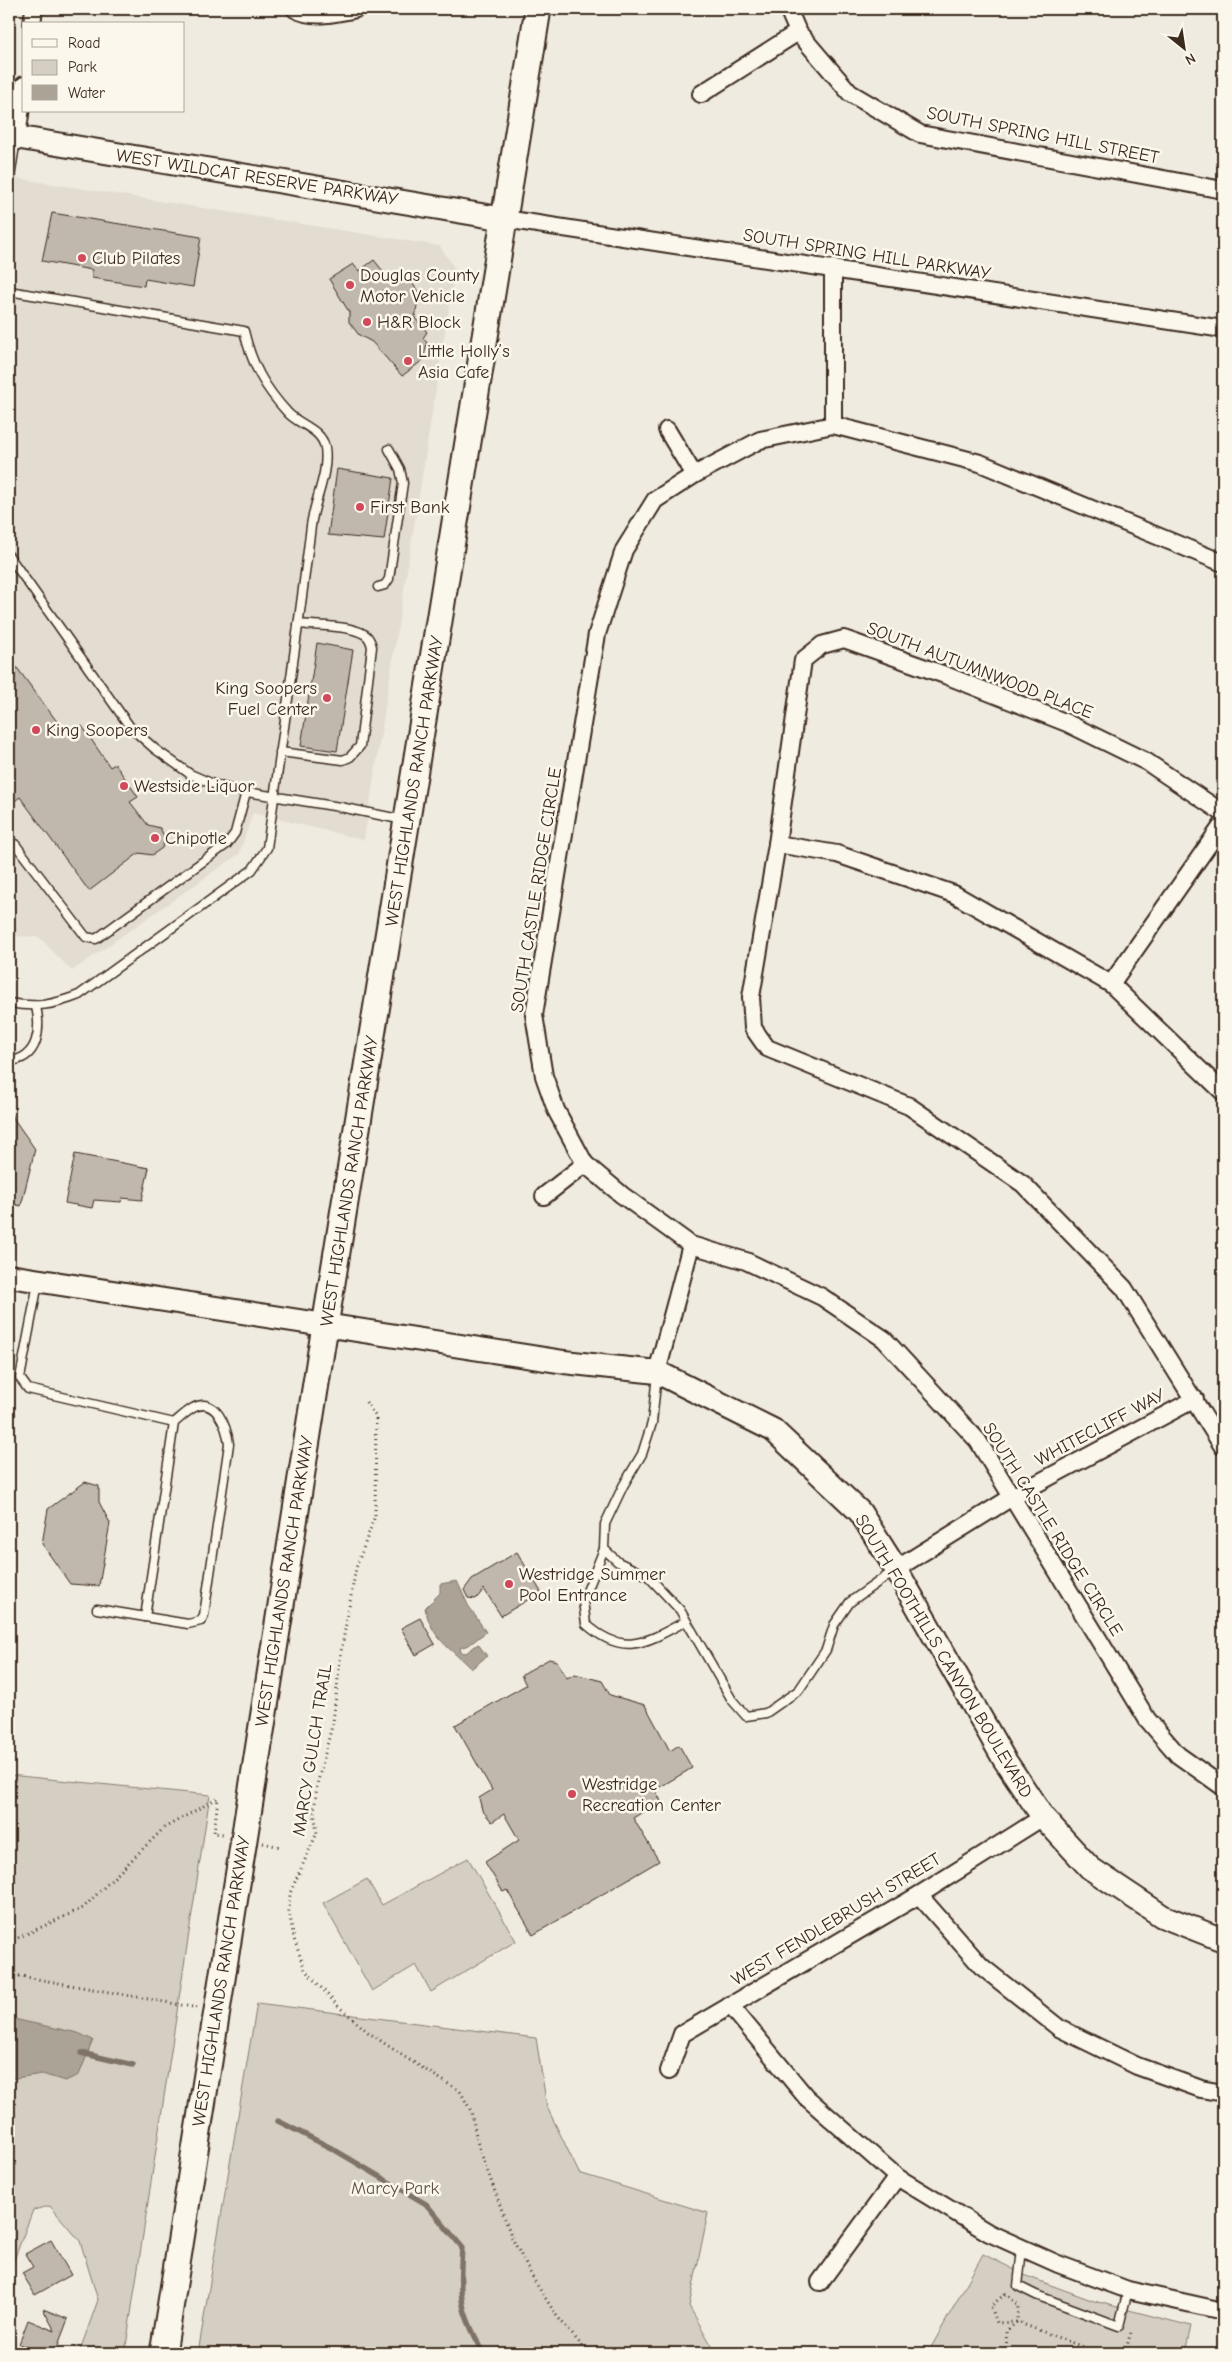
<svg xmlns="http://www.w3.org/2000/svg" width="1232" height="2362" font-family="'Comic Neue',sans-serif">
<rect width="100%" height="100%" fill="#f0ebe0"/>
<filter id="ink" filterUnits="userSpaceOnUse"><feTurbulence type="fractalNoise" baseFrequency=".02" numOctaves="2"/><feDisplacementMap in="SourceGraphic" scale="10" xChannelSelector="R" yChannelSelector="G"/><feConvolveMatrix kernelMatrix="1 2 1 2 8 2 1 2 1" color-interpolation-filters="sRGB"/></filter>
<g filter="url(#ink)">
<path fill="#e2dcd1" d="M9,177L440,246L455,269L364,840L253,813L239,854L72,971L39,937L9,936Z"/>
<g fill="#d5cec3" stroke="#887c70">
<path d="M9,1775L210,1795L125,2353H79L98,2300L80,2241L50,2206L33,2210L9,2273Z"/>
<path d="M468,1858L516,1941L431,1992L416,1965L372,1991L323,1903L367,1879L382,1905Z"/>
<path d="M257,2003L536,2038L547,2107L579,2173L708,2213L689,2306L716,2353H198Z"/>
<path d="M983,2254L1029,2277L1094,2301L1191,2326L1185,2353H928Z"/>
</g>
<g fill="#aca397" stroke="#7f7367">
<path d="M457,1581L468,1605L486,1632L469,1645L460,1648L461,1652L466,1653L478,1644L487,1656L471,1669C450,1647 432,1640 425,1608L440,1593V1584Z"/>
<path d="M9,2018L78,2033L93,2040L79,2075L65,2081L42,2074L9,2079Z"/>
</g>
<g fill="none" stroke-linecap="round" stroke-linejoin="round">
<g stroke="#7f7367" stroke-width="5.5">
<path d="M81,2053L133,2065"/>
<path d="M278,2121L333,2149L426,2204L462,2247C459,2296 459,2310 484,2353"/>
</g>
</g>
<g fill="#c0b8ad" stroke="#3b2a1e">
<path d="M52,213L201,237L193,287L145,279L144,286L92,278V270L42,261Z"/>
<path d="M374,260L387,276L410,280L419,293L415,318L427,332L423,338L427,343L423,360L402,376L372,342L359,335L349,322V312L329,279L353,264L359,271Z"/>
<path d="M337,469L393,478L384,540L328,535Z"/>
<path d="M317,643L353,650L337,751L301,746Z"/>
<path d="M9,657L67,735L82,726L110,767L115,764L138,797L130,802L148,825L160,828L165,838L162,848L152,855L139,853L89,891L20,797L9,805Z"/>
<path d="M9,1112L35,1149L21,1206L9,1203Z"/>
<path d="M75,1154L149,1168L142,1200L122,1198L121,1202L94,1200L92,1208L65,1203Z"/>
<path d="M85,1482L99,1486V1502L110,1523L99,1586L70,1584L42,1544L48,1509Z"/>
<path d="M517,1552L541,1592L501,1616L484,1589L476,1599L468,1598L464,1590L472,1579Z"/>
<path d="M420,1618L435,1644L416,1655L401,1628Z"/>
<path d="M549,1659L557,1661L567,1678L575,1674L602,1681L610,1695L645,1705L670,1751L679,1745L692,1768L655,1790L661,1801L633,1818L659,1861L533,1935L507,1890L503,1892L485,1862L519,1840L504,1814L492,1822L482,1810L479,1798L492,1790L455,1725L526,1685L521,1675Z"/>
<path d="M51,2240L71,2275L35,2295L22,2273L33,2267L25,2254Z"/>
<path d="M43,2309L68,2319L55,2353H42L19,2344L28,2320L55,2331Z"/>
</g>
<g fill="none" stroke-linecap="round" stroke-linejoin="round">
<defs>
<g id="lane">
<path d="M9,184L16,139"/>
<path d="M9,291L244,331C252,365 264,387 288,413C299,425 322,429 325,448C329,473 314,501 311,526C298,633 282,740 267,848L252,870L79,995C53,1005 37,1008 9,1003"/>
<path d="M9,556L130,727L155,749L190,774L213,784L234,790L340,807L404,820"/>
<path d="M378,587L385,585L389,579L403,483L400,469L389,449"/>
<path d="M280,752L343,760L350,757L360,746L372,647C371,642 368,636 364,634C349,625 315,626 298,624"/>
<path d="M9,846L15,844L86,937L96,939L227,844L235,833L246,792"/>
<path d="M9,1061C39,1059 41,1029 36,1006"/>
<path d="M38,1283L20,1378L28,1389L174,1423C180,1418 186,1412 193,1408C216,1395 227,1428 229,1444L204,1615L201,1621L188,1624L97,1609"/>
<path d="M657,1374L652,1423L642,1454L623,1486L605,1524L604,1549L618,1562L648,1576L680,1610L732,1700L746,1716L766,1713L799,1690L826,1650L834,1625L850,1602L895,1570"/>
<path d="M604,1549L583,1601L586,1624C624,1658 647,1642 686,1621"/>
<path d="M145,1617L174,1423"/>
<path d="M1022,2248L1018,2286L1036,2295L1119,2326L1128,2290"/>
</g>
<g id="street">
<path d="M295,9C312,19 338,13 356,9"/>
<path d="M788,9L798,32L850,93L920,134L1223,190"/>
<path d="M32,24L34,9"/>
<path d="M701,94L798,32"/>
<path d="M17,137L24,85"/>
<path d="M505,219L1223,329"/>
<path d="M833,268V425"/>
<path d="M667,430L694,475"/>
<path d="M1223,563L980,463L833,425L760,440L694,475L655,500L624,550L597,634L534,1015L544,1076L556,1110L585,1164L622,1195L691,1245L746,1261L822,1297L884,1339L978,1441L1147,1719L1178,1755L1223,1787"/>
<path d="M1223,813L1147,762L1067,723L945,675L844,639L822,645L803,660L777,844L751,997L753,1028L767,1048L909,1106L1023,1184L1124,1288L1223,1447"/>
<path d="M777,844L837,854L954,894L1111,984L1223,1092"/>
<path d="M1111,984L1223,824"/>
<path d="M544,1196L585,1164"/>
<path d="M657,1372L691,1245"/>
<path d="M896,1569L1012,1497L1195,1399"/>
<path d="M919,1895L981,1966L1059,2028L1137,2066L1201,2089L1223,2093"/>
<path d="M730,2005L806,2097L897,2177L989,2233L1058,2264L1128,2290L1223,2311"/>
<path d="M669,2071L682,2034L919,1895L1043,1817"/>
<path d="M820,2282L897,2177"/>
</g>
<g id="secondary">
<path d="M9,136L505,219"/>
<path d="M9,1276L564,1362L657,1372L773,1430L860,1512L896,1569L1004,1759L1043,1817L1090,1868L1162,1916L1223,1940"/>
</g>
<path id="primary" d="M163,2353L325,1326L538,9"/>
</defs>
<use href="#lane" stroke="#3b2a1e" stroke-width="11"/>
<use href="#street" stroke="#3b2a1e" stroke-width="20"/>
<use href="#secondary" stroke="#3b2a1e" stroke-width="26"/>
<use href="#primary" stroke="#3b2a1e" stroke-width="29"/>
<g stroke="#3b2a1e" stroke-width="3" stroke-dasharray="1 4" stroke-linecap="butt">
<path d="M366,1402L376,1417L375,1516L356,1568L341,1652L333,1722L317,1785L314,1812L317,1833L290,1893L289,1911L294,1939L305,1970L338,2006L368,2032L403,2056L460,2091L471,2111L478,2145L512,2238L534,2280L556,2315L588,2353"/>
<path d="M263,1843L280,1847"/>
<path d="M9,1942L83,1908L164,1828L218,1798L214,1833L223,1834"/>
<path d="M9,1974L198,2008"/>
<path d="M1005,2293L1018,2305L1017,2322L1006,2331L1007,2353"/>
<path d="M1005,2294L991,2306L997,2323L1017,2322L1099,2353"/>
<path d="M1125,2353L1131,2332"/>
</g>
<use href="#lane" stroke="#fbf7ec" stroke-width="8"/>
<use href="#street" stroke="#fbf7ec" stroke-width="16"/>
<use href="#secondary" stroke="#fbf7ec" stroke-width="22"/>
<use href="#primary" stroke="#fbf7ec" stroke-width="25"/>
</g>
</g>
<g fill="#d1495b" stroke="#fbf7ec" stroke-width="2">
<circle cx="82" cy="258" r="5"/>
<circle cx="350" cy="285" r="5"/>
<circle cx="367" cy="322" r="5"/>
<circle cx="408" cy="361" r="5"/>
<circle cx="360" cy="507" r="5"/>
<circle cx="327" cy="698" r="5"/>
<circle cx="36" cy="730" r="5"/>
<circle cx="124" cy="786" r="5"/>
<circle cx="155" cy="838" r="5"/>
<circle cx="509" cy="1584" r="5"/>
<circle cx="572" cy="1794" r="5"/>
</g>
<g text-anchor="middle" stroke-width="5" stroke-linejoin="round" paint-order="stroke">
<g font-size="18" fill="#3b2a1e" stroke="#fbf7ec">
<text transform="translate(1043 135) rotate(11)" y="6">SOUTH SPRING HILL STREET</text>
<text transform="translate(257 177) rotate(9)" y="6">WEST WILDCAT RESERVE PARKWAY</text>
<text transform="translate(867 254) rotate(9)" y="6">SOUTH SPRING HILL PARKWAY</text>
<text transform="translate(980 670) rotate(21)" y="6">SOUTH AUTUMNWOOD PLACE</text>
<text transform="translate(414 781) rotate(-81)" y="6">WEST HIGHLANDS RANCH PARKWAY</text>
<text transform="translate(536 890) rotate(-81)" y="6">SOUTH CASTLE RIDGE CIRCLE</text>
<text transform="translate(349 1181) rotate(-81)" y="6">WEST HIGHLANDS RANCH PARKWAY</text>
<text transform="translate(1100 1427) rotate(-28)" y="6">WHITECLIFF WAY</text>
<text transform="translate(1053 1529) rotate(58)" y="6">SOUTH CASTLE RIDGE CIRCLE</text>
<text transform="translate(284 1581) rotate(-81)" y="6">WEST HIGHLANDS RANCH PARKWAY</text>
<text transform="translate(944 1656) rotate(59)" y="6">SOUTH FOOTHILLS CANYON BOULEVARD</text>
<text transform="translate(312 1750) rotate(-81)" y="6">MARCY GULCH TRAIL</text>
<text transform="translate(836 1919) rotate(-31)" y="6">WEST FENDLEBRUSH STREET</text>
<text transform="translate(221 1981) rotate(-81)" y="6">WEST HIGHLANDS RANCH PARKWAY</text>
</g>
<g font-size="18" fill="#3b2a1e" stroke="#fbf7ec" text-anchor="start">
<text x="92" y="264">Club Pilates</text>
<text x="360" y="281">Douglas County<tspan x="360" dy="21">Motor Vehicle</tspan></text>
<text x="377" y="328">H&amp;R Block</text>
<text x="418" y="357">Little Holly’s<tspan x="418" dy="21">Asia Cafe</tspan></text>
<text x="370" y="513">First Bank</text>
<text x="317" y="694" text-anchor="end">King Soopers<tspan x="317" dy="21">Fuel Center</tspan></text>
<text x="46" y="736">King Soopers</text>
<text x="134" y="792">Westside Liquor</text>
<text x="165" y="844">Chipotle</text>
<text x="519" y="1580">Westridge Summer<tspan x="519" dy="21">Pool Entrance</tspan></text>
<text x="582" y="1790">Westridge<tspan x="582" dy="21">Recreation Center</tspan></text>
</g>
<g font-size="18" fill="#625347" stroke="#fbf7ec">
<text x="395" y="2194">Marcy Park</text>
</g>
</g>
<rect width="1232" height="2362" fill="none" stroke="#fbf7ec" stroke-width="30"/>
<rect x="15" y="15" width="1202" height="2332" fill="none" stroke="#3b2a1e" stroke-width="2" filter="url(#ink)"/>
<rect x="22" y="22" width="162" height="90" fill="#fbf7ec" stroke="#aea59a"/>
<rect x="32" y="39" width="25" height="8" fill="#fbf7ec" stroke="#aea59a"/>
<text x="68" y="48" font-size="15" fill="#3b2a1e">Road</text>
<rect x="32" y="60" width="25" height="15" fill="#d5cec3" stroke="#aea59a"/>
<text x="68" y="72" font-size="15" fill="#3b2a1e">Park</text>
<rect x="32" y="85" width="25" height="15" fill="#aca397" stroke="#aea59a"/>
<text x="68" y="98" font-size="15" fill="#3b2a1e">Water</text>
<g transform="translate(1184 48) rotate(150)" stroke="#fbf7ec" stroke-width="4" paint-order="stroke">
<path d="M0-4L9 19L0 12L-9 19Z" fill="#3b2a1e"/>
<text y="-8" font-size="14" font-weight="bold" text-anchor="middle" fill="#3b2a1e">N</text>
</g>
</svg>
